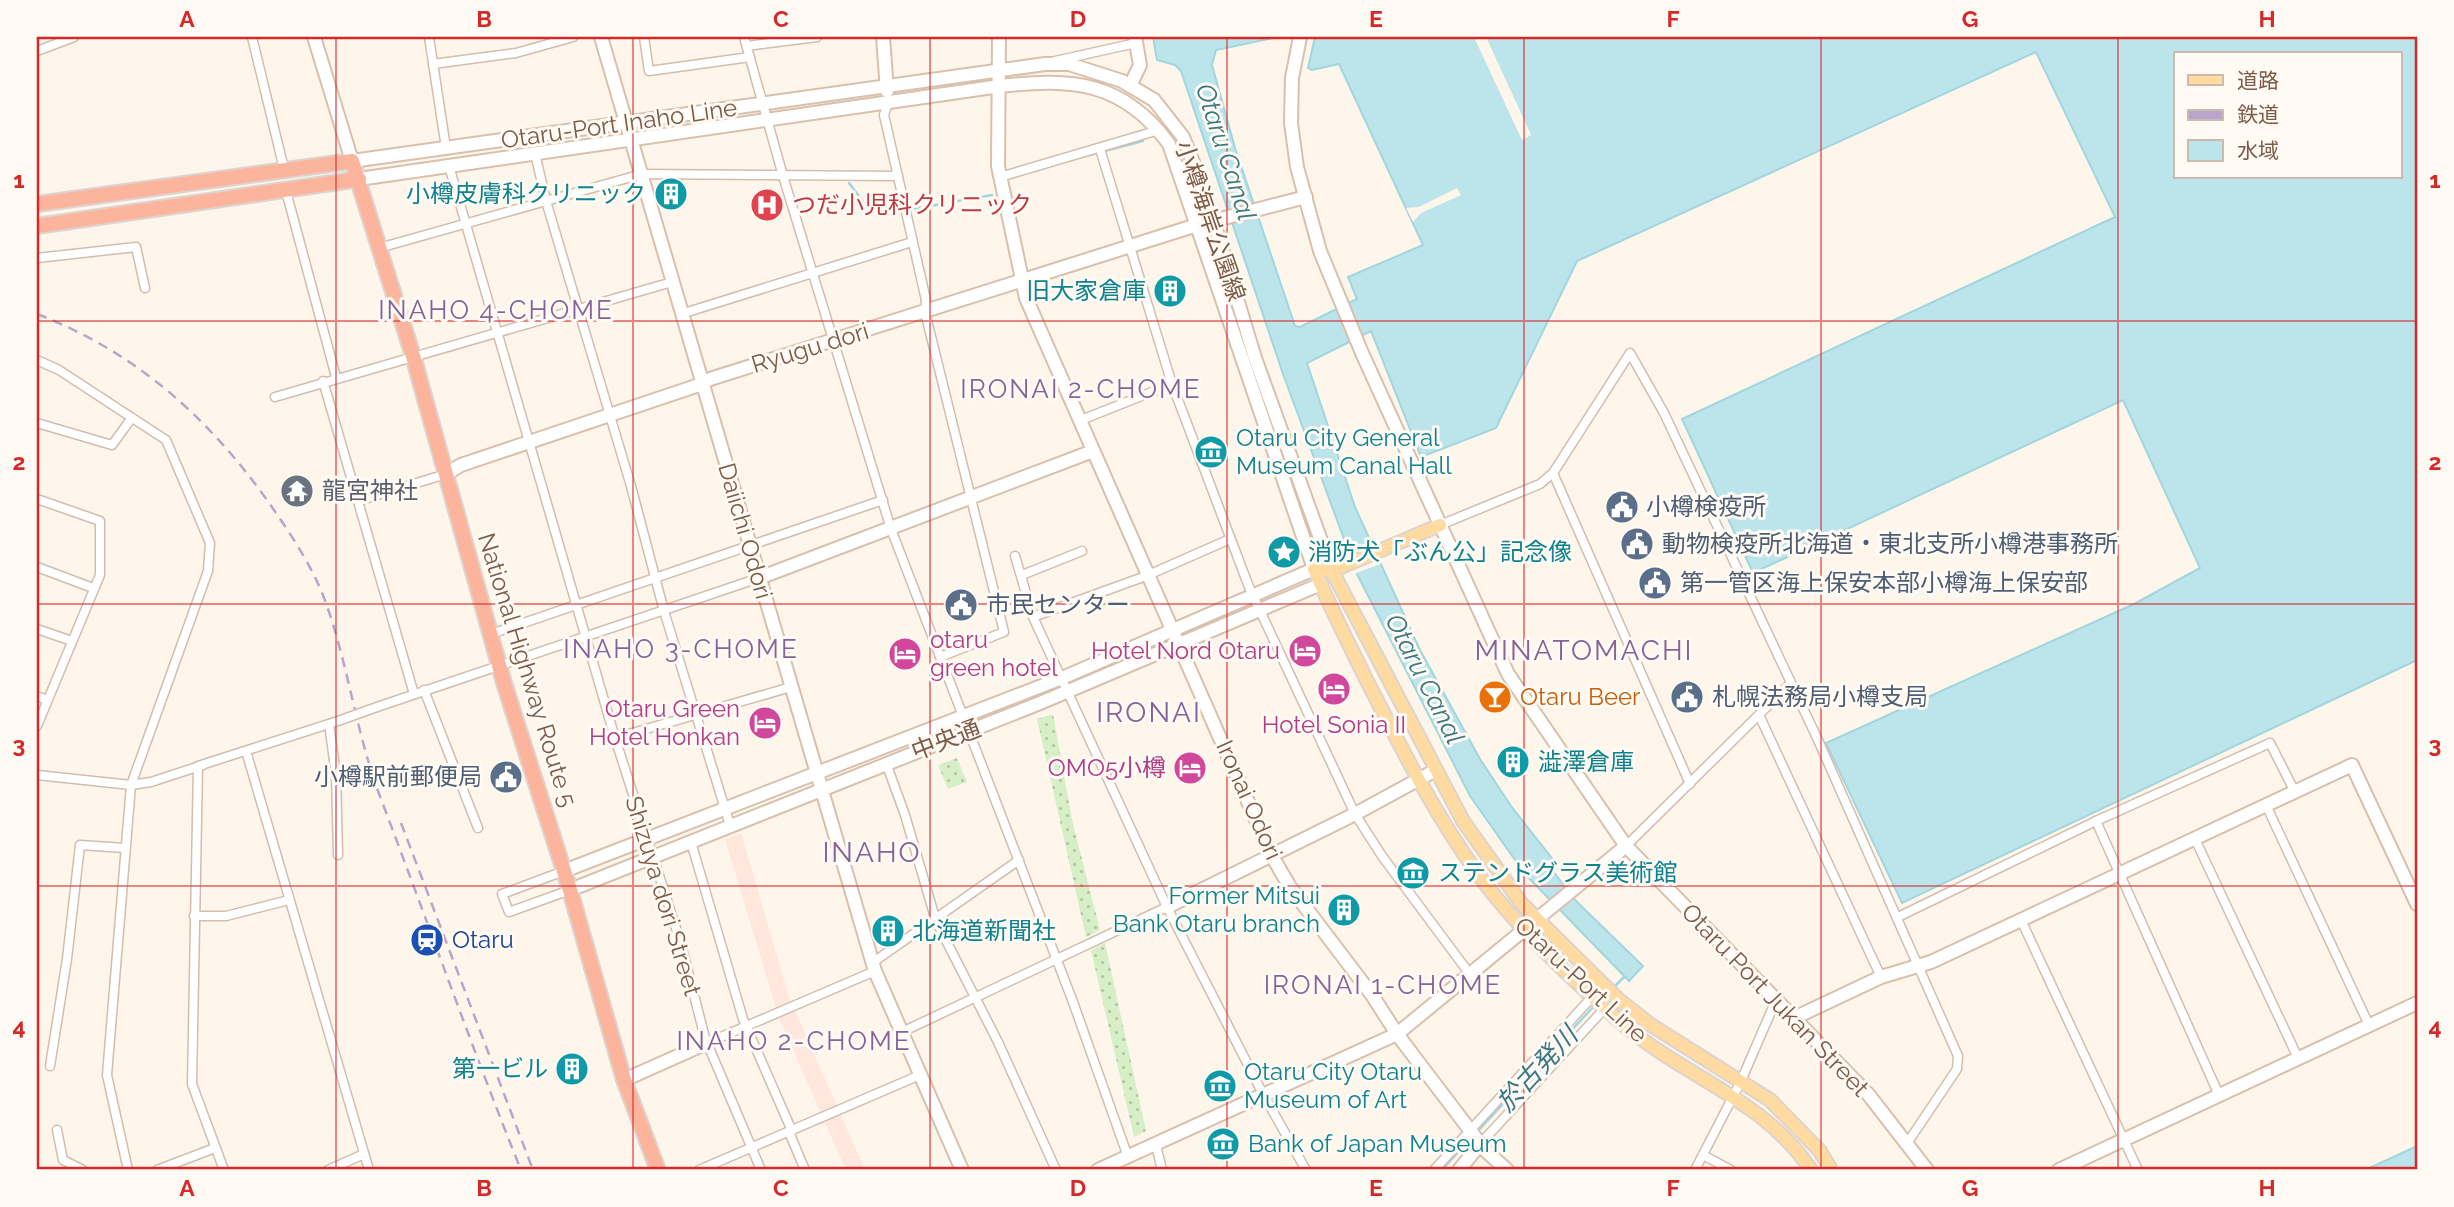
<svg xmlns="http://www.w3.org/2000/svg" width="2454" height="1207" font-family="Raleway,'Noto Sans JP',sans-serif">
<defs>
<pattern id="grass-dots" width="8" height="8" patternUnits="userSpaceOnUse" patternTransform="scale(1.75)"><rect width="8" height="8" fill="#d7efc6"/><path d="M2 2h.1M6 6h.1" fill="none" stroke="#b4c5a3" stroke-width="1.8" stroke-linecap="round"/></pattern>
</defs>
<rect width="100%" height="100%" fill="#fef6ea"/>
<path fill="#ffe7de" d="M741,833L789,997L865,1170H846L779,1018L725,839Z"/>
<g fill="url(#grass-dots)">
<path d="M1053,714L1072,820L1100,930L1086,937L1037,719Z"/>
<path d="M957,758L967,782L948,789L938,765Z"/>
<path d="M1105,943L1146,1131L1134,1137L1091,950Z"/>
</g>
<g fill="#bce5eb" stroke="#a1d6de" stroke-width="2" fill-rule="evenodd">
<path d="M1153,37H1278L1216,50L1212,65L1235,148L1295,326L1300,327L1357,299L1348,277L1423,245L1339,64L1312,70L1308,68L1315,37H2417V660L1902,903L1826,743L2134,604L2200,568L2123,400L1753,573L1682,419L2115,217L2036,52L1577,261L1496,428L1421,457L1371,331L1307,363L1355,507L1420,650L1480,759L1511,806L1554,861L1549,866L1577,902L1643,966L1629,981L1525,874L1470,796L1357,574L1283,374L1181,71L1175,65L1157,60ZM2176,54H2400V177H2176Z"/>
<path d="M2417,1146V1170H2365Z"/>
</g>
<g fill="#fef6ea">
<path d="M1474,37H1486L1531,135L1522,140Z"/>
<path d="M1457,188L1461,195L1421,213L1413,222L1406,208L1419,207Z"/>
<path d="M1370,542L1380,564L1354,574L1345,553Z"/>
</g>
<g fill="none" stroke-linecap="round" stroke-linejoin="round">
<g stroke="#a1d6de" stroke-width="2.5">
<path d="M1074,159L1143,141"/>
<path d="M849,183L871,212H899"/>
<path d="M952,202L992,195"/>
<path d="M914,209L941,204"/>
<path d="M1614,987L1624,977"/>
<path d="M1477,1132L1594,1006"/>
<path d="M1442,1170L1470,1139"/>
</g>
<defs>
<g id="street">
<path d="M252,37L284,169"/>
<path d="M429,37L446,148"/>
<path d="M644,37L649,71L750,57"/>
<path d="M744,37L783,176L891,529L1073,1002L1128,1157"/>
<path d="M747,46L817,37"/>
<path d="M37,51L74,37"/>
<path d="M1055,61L1136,43"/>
<path d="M433,64L516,53L573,37"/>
<path d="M888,102L884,115L926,300L925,312L1004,632L940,657"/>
<path d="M1100,149L1172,384L1249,587L1355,814L1382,856L1469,973"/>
<path d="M535,153L546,201L631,486L664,611L730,825"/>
<path d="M449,166L615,738L681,944L705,1038L761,1170"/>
<path d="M1000,177L1159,130"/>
<path d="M286,191L336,377"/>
<path d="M379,248L642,174L898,176"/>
<path d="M37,258L136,247L145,288"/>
<path d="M681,314L912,242"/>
<path d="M37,360L59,370L166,440L210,543L208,571L131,785L107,1075L128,1170"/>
<path d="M323,381L414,694"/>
<path d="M275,397L672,282"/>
<path d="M1081,420L1172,384"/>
<path d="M37,423L112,445L131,419"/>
<path d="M1553,473L1690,784"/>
<path d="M37,499L100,521V575L37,726"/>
<path d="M358,501L446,474"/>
<path d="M1440,525L1540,484L1553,473L1630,353L1664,413L1818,740L1958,1056L1957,1069L1906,1145"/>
<path d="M1015,556L1033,617L1167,907L1263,1094L1306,1170"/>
<path d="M37,567L93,588"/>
<path d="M1022,575L1082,551"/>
<path d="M1033,617L1146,576L1230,539"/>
<path d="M37,629L72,641"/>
<path d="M491,634L883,500"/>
<path d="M424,690L478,828"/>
<path d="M37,696L47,700"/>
<path d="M377,707L759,578"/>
<path d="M1760,717L1881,977"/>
<path d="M329,724L336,775L338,855"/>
<path d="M615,738L791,687"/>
<path d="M246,751L369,1170"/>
<path d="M886,763L905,815L936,921L998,1042L1056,1170"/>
<path d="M37,775L131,785L151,782L203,765"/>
<path d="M2266,805L2369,1025"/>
<path d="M2096,821L2219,1095"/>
<path d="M2195,839L2298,1058"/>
<path d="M691,842L743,1019L792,1131"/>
<path d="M1626,846L1789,685"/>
<path d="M564,871L502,894L509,912L570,890"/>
<path d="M194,916H226L289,900"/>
<path d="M1898,917L2096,821L2270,743L2295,792"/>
<path d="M2021,920L2138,1170"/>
<path d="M872,963L1019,860"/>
<path d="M902,1032L1167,907"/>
<path d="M707,1043L875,971"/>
<path d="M50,1066L67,959L80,845L125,848"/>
<path d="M57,1130L63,1160L83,1170"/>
<path d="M789,1132L805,1170"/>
<path d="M1481,1143L1605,1008"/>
<path d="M1156,1145L1162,1170"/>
<path d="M1703,1155L1731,1170"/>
<path d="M157,1170L215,1148"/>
<path d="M224,1170L192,1084L198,766L338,721"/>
<path d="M328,1170L364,1154"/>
<path d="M699,1170L920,1075"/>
<path d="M1434,1170L1592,997"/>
<path d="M1695,1170L1741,1081L1776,1000"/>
</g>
<g id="secondary">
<path d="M314,37L352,161L1045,64H1069L1122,81L1154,100L1183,137L1204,190L1255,358L1332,571"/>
<path d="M601,37L875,971L962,1170"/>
<path d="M883,37L887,91"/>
<path d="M999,37L998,166L1026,298L1272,856L1290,887L1372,995L1397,1034L1485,1150L1507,1170"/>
<path d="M1300,37L1292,78L1291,123L1297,167L1320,251L1362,353L1508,674L1626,846L1868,1094L1927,1170"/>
<path d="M1130,86L1140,65L1135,37"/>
<path d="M359,179L1000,86C1072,78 1123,81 1169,144L1314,569L1062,678L564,871"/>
<path d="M446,474L461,465L702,384L710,379L1197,225L1306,197"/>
<path d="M759,578L1093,451"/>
<path d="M570,890L1040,703L1321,584"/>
<path d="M1167,907L1355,814L1436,770"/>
<path d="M1794,1018L1881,977L1931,962L2352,765L2417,904"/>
<path d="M624,1080L707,1043"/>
<path d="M1098,1170L1397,1034L1626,846"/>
<path d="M1459,1170L1481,1143"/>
<path d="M2059,1170L2417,1003"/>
</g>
<g id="primary">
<path d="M1440,525L1332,571L1314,569C1329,605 1347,640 1364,675C1399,744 1434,814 1480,877C1521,932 1573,981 1624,1025C1686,1078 1765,1100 1811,1170"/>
<path d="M1332,571L1463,821L1522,904L1619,1000L1651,1025L1770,1100L1820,1151L1831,1170"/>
</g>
<g id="highway">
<path d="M37,204L352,161L413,356L504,683L570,890L624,1080L658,1170"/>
<path d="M37,226L359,179"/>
</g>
</defs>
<use href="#street" stroke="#d3bdae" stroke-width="11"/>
<use href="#secondary" stroke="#d9c0ad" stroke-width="16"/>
<use href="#primary" stroke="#ddd4d0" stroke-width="16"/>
<use href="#highway" stroke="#ddd4d0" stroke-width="18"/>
<use href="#street" stroke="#fff" stroke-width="8"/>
<use href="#secondary" stroke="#fff" stroke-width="12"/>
<use href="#primary" stroke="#ffdaa1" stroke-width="12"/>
<use href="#highway" stroke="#fdb49c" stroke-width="14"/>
<g stroke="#b9a5cb" stroke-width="2.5" stroke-dasharray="10 7" stroke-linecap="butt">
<path d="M37,314C135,352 206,415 267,500C290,533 314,568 327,606C349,669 357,737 381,799C428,923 472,1048 521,1170"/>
<path d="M401,823L533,1170"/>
</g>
<defs>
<path id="street-bridge" d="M338,721L377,707"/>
</defs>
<use href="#street-bridge" stroke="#d3bdae" stroke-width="11" stroke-linecap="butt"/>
<use href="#street-bridge" stroke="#fff" stroke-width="8"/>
</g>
<path fill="none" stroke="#d62828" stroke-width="2" stroke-opacity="0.55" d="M336,37V1170M633,37V1170M930,37V1170M1227,37V1170M1524,37V1170M1821,37V1170M2118,37V1170M37,321H2417M37,604H2417M37,886H2417"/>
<defs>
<symbol id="building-disc" viewBox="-11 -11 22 22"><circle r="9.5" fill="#0f9aa8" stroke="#fffaf3"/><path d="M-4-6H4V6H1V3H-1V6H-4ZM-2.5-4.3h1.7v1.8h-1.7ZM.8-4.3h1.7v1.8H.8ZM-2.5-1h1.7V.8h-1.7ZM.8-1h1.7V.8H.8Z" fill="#fff"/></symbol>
<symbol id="hospital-disc" viewBox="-11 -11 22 22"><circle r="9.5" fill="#e0444e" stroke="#fffaf3"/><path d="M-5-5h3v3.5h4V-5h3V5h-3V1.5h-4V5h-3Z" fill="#fff"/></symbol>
<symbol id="museum-disc" viewBox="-11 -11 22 22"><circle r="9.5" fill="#0f9aa8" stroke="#fffaf3"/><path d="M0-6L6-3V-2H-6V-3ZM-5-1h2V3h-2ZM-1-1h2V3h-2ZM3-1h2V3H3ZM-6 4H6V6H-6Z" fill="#fff"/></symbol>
<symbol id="temple-disc" viewBox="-11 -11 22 22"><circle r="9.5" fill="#6b7280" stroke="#fffaf3"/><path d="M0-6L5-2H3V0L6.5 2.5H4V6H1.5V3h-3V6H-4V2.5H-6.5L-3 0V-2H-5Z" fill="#fff"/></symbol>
<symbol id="civic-disc" viewBox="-11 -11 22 22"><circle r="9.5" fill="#5c6f8a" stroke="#fffaf3"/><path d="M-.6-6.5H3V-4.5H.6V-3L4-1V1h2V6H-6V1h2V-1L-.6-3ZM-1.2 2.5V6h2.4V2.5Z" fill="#fff"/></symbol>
<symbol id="sight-disc" viewBox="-11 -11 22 22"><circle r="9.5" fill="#0f9aa8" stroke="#fffaf3"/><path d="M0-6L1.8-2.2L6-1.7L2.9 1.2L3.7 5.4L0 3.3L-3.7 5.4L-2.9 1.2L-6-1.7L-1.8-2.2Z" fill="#fff"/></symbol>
<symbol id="hotel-disc" viewBox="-11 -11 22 22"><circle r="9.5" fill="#d1479c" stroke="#fffaf3"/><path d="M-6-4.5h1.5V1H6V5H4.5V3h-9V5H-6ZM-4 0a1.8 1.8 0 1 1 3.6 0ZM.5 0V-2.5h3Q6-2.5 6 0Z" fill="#fff"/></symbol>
<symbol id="bar-disc" viewBox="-11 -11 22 22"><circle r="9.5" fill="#e8710a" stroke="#fffaf3"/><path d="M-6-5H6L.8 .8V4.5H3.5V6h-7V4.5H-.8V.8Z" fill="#fff"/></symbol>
<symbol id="station-disc" viewBox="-11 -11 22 22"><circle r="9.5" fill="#1a4fb4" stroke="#fffaf3"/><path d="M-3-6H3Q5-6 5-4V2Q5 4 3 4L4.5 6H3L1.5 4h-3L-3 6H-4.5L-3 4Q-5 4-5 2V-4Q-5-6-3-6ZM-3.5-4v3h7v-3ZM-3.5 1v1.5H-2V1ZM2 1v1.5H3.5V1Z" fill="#fff"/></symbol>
</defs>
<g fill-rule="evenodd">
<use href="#building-disc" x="652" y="175" width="38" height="38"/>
<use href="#hospital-disc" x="748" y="186" width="38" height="38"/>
<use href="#building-disc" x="1151" y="272" width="38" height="38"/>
<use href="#museum-disc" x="1192" y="433" width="38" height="38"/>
<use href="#temple-disc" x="278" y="472" width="38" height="38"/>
<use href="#civic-disc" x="1603" y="488" width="38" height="38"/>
<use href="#civic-disc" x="1618" y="525" width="38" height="38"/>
<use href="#sight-disc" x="1265" y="533" width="38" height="38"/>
<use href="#civic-disc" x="1636" y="564" width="38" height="38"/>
<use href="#civic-disc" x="942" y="586" width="38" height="38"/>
<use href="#hotel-disc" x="1286" y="632" width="38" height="38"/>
<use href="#hotel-disc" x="886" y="635" width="38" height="38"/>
<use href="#hotel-disc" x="1315" y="670" width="38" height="38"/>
<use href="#bar-disc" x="1476" y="678" width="38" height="38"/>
<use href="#civic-disc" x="1668" y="678" width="38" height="38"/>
<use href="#hotel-disc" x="746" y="704" width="38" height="38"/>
<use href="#building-disc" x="1494" y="743" width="38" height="38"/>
<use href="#hotel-disc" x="1171" y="749" width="38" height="38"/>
<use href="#civic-disc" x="487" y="758" width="38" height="38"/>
<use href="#museum-disc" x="1394" y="854" width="38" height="38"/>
<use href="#building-disc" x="1325" y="891" width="38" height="38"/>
<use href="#building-disc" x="869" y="912" width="38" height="38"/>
<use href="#station-disc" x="408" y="921" width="38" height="38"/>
<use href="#building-disc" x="553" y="1050" width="38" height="38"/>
<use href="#museum-disc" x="1201" y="1067" width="38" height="38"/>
<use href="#museum-disc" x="1204" y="1125" width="38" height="38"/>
</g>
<g text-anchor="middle" stroke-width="6" stroke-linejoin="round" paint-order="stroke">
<g font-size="24" fill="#7d5b49" stroke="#fffaf3">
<text transform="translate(619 124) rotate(-8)" y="8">Otaru-Port Inaho Line</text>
<text transform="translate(1210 221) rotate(71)" y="8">小樽海岸公園線</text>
<text transform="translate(810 348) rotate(-17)" y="8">Ryugu dori</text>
<text transform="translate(745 531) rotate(74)" y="8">Daiichi Odori</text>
<text transform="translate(527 670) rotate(73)" y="8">National Highway Route 5</text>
<text transform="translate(946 740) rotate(-21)" y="8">中央通</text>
<text transform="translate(1249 800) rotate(66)" y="8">Ironai Odori</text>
<text transform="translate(663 896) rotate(73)" y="8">Shizuya dori Street</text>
<text transform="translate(1581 980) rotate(43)" y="8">Otaru-Port Line</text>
<text transform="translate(1775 1000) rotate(46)" y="8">Otaru Port Jukan Street</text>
</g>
<g font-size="24" fill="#0d838f" stroke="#fffaf3" text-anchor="start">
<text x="646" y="202" text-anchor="end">小樽皮膚科クリニック</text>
<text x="1146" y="299" text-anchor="end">旧大家倉庫</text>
<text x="1236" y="446">Otaru City General<tspan x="1236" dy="28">Museum Canal Hall</tspan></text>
<text x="1308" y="560">消防犬「ぶん公」記念像</text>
<text x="1538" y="770">澁澤倉庫</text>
<text x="1438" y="881">ステンドグラス美術館</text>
<text x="1320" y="904" text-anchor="end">Former Mitsui<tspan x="1320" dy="28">Bank Otaru branch</tspan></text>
<text x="912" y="939">北海道新聞社</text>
<text x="548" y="1077" text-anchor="end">第一ビル</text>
<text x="1244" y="1080">Otaru City Otaru<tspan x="1244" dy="28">Museum of Art</tspan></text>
<text x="1248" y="1152">Bank of Japan Museum</text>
</g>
<g font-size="24" fill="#be3a42" stroke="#fffaf3" text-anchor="start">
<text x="792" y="213">つだ小児科クリニック</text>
</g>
<g font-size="24" fill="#5b616d" stroke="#fffaf3" text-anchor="start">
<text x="322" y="499">龍宮神社</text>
</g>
<g font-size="24" fill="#4e5e75" stroke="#fffaf3" text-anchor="start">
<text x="1646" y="515">小樽検疫所</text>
<text x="1662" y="552">動物検疫所北海道・東北支所小樽港事務所</text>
<text x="1680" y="591">第一管区海上保安本部小樽海上保安部</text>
<text x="986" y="613">市民センター</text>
<text x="1712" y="705">札幌法務局小樽支局</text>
<text x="482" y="785" text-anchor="end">小樽駅前郵便局</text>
</g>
<g font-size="24" fill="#b23c85" stroke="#fffaf3" text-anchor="end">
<text x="930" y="648" text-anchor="start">otaru<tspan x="930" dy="28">green hotel</tspan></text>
<text x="1280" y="659">Hotel Nord Otaru</text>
<text x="740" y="717">Otaru Green<tspan x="740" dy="28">Hotel Honkan</tspan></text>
<text x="1334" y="733" text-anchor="middle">Hotel Sonia II</text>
<text x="1166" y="776">OMO5小樽</text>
</g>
<g font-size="24" fill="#c56008" stroke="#fffaf3" text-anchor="start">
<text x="1520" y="705">Otaru Beer</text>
</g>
<g font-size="24" fill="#164399" stroke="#fffaf3" text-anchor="start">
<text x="452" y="948">Otaru</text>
</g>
<g font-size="26" font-style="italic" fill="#3a7883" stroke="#fffaf3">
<text transform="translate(1226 152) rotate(72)" y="9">Otaru Canal</text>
<text transform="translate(1425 679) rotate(63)" y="9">Otaru Canal</text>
<text transform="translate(1537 1069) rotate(-47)" y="9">於古発川</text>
</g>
<g font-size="26" letter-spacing="2" fill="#856299" stroke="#fffaf3">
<text x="496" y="319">INAHO 4-CHOME</text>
<text x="1081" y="398">IRONAI 2-CHOME</text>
<text x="681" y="658">INAHO 3-CHOME</text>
<text x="1383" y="994">IRONAI 1-CHOME</text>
<text x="794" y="1050">INAHO 2-CHOME</text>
</g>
<g font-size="28" letter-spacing="2" fill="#856299" stroke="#fffaf3">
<text x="1584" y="660">MINATOMACHI</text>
<text x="1149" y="722">IRONAI</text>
<text x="872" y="862">INAHO</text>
</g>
</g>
<rect width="2454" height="1207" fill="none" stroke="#fffaf3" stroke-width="77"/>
<rect x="2174" y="52" width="228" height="126" fill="#fffaf3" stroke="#cbbaaf" stroke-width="2"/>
<rect x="2188" y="75" width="35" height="10" fill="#ffdaa1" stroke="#cbbaaf" stroke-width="2"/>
<text x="2237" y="88" font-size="21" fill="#7d5b49">道路</text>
<rect x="2188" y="110" width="35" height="10" fill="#b9a5cb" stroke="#cbbaaf" stroke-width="2"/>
<text x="2237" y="122" font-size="21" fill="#7d5b49">鉄道</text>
<rect x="2188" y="140" width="35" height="21" fill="#bce5eb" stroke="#cbbaaf" stroke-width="2"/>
<text x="2237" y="158" font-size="21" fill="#7d5b49">水域</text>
<rect x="38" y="38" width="2378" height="1130" fill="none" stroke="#d62828" stroke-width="2.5"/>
<g font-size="23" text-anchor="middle" font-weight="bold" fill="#d62828">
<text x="187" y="27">A</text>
<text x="484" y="27">B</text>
<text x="781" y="27">C</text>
<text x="1078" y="27">D</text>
<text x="1376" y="27">E</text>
<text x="1673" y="27">F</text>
<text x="1970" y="27">G</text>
<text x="2267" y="27">H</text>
<text x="19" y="188">1</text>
<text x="2435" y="188">1</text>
<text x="19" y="470">2</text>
<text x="2435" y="470">2</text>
<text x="19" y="753">3</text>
<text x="2435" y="753">3</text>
<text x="19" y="1035">4</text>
<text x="2435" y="1035">4</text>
<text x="187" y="1196">A</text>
<text x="484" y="1196">B</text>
<text x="781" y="1196">C</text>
<text x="1078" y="1196">D</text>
<text x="1376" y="1196">E</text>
<text x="1673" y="1196">F</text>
<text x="1970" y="1196">G</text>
<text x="2267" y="1196">H</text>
</g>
</svg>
